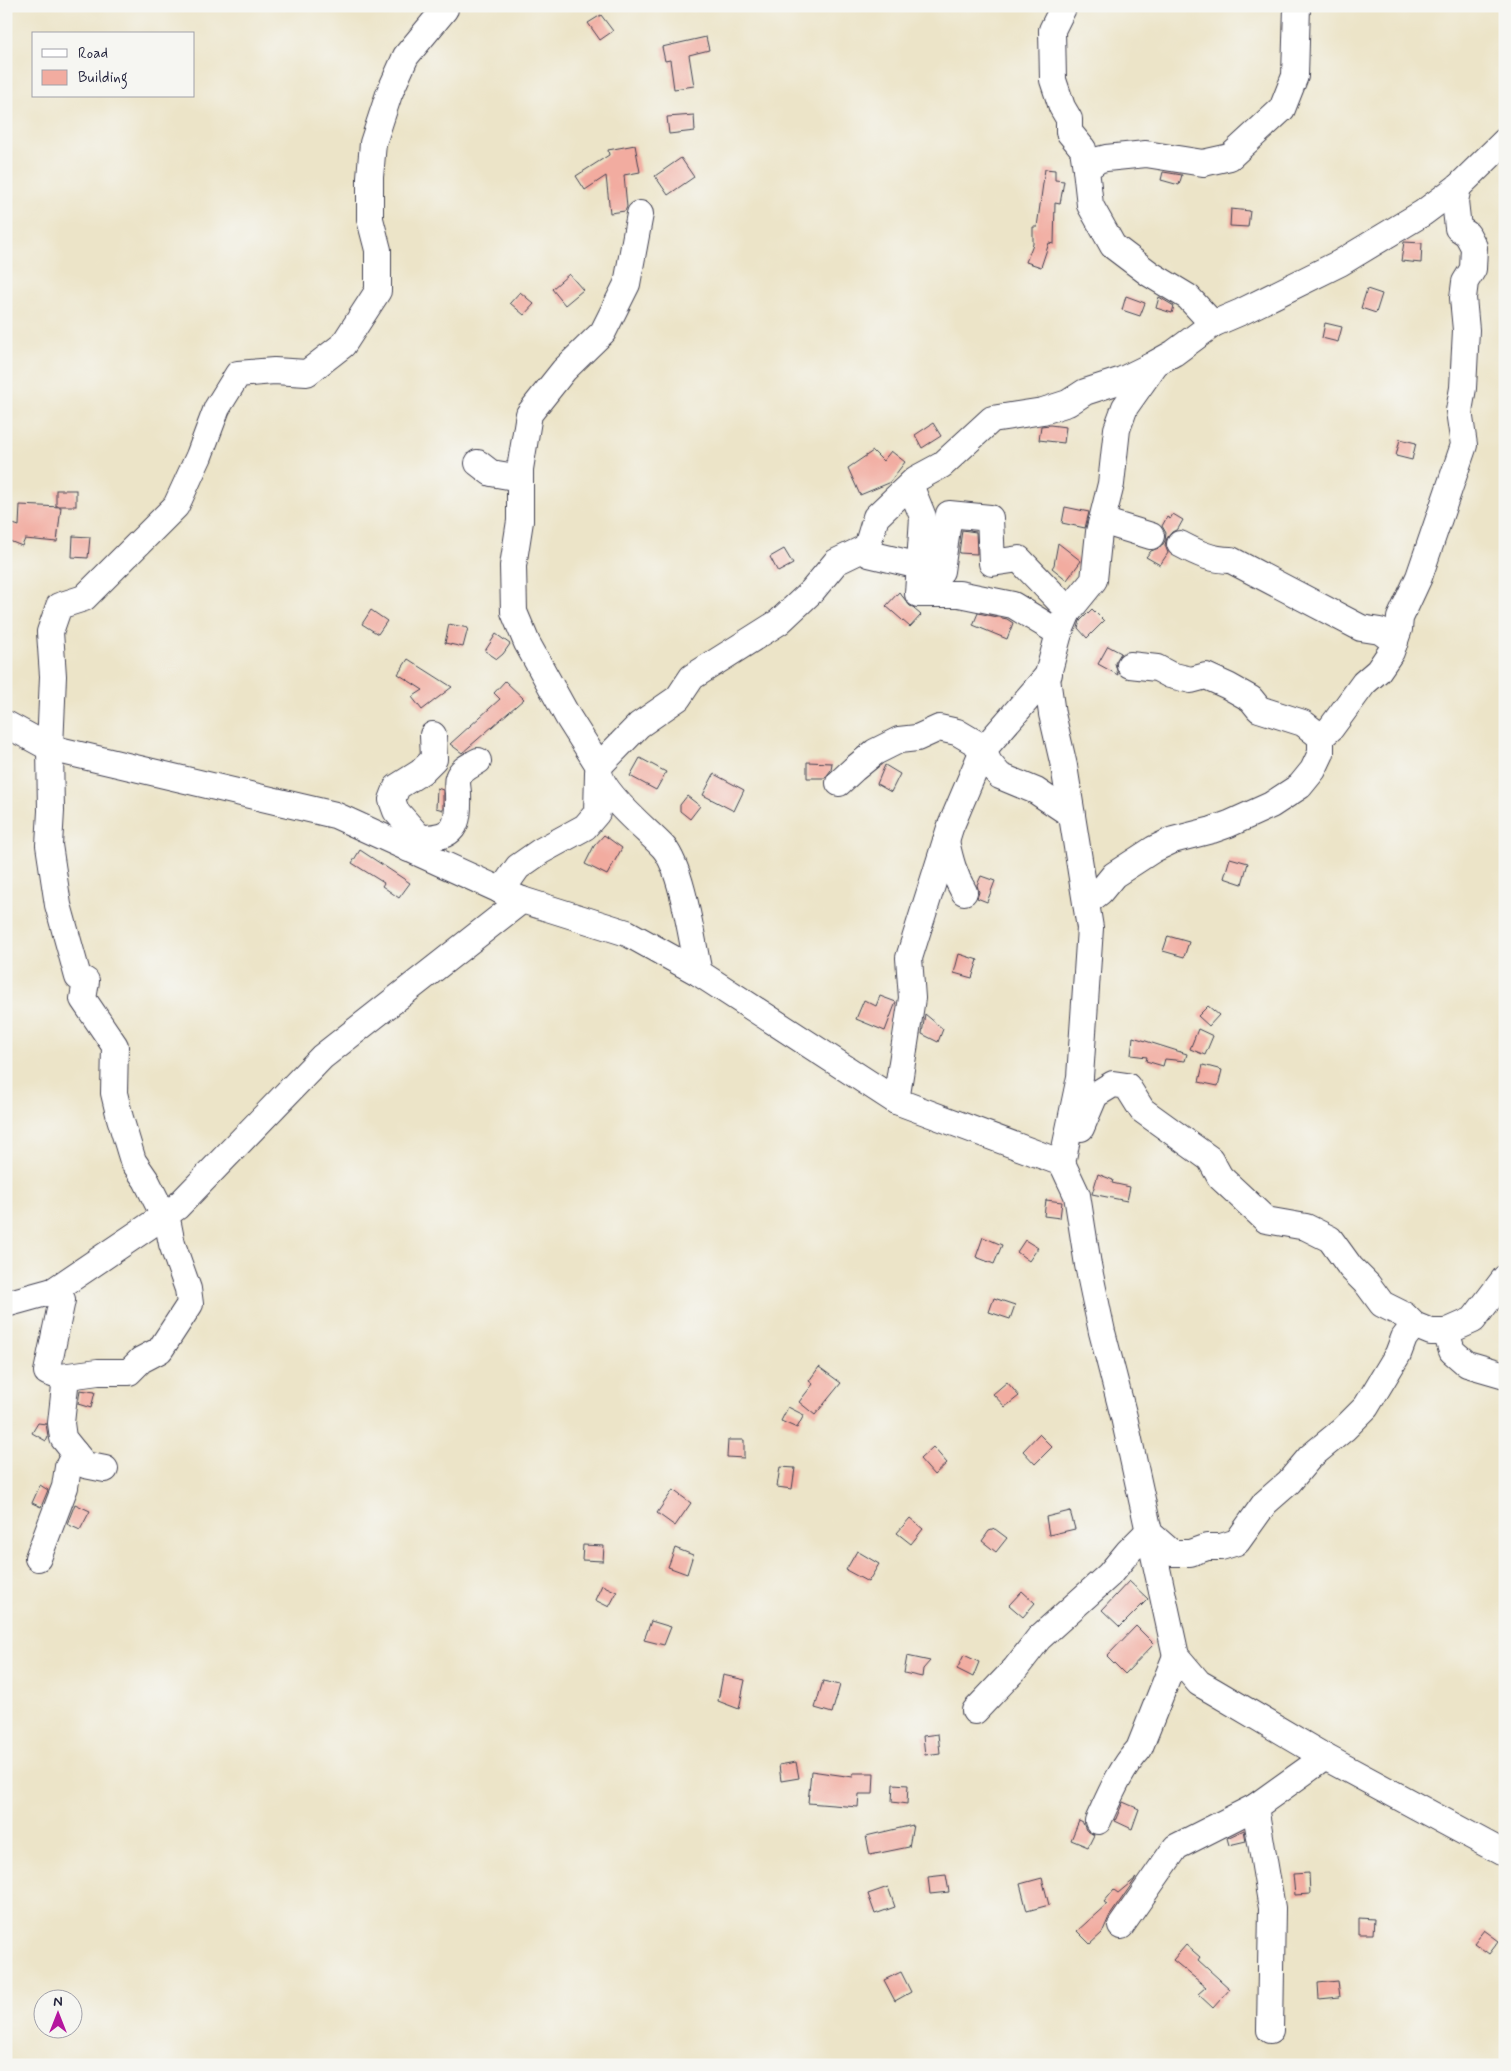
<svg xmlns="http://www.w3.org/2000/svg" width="1511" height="2071" font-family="Mynerve,sans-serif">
<rect width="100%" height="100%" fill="#f6f6f2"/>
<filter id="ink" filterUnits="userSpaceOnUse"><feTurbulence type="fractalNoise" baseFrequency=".02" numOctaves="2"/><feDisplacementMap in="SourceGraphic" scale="10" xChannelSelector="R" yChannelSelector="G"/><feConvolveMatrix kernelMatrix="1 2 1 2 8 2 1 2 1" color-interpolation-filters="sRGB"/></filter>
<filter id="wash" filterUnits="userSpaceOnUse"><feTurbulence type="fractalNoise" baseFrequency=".0096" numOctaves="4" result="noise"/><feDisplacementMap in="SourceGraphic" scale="20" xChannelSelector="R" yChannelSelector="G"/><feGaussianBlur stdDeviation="1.12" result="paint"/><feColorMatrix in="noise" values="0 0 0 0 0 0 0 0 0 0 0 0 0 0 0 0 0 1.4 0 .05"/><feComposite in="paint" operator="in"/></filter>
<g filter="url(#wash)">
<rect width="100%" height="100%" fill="#ece4c8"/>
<g id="blocks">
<g fill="#f2aca0">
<path d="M601,15L613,31L600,40L588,23Z"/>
<path d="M706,37L709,50L689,55L694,86L674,89L670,60L665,61L662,47Z"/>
<path d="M694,115L695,131L669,134L667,117Z"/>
<path d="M635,145L640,172L624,175L627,207L625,211L610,213L606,176L585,190L576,176L609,155L608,150Z"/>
<path d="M681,158L694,177L668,195L655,176Z"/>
<path d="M1045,169L1055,170V180L1064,181L1060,204L1055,203L1054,244L1049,243L1041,267L1026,262L1033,244V227H1037Z"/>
<path d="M1163,172L1182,175L1179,185L1161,180Z"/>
<path d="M1231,209L1250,211L1248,227L1230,226Z"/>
<path d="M1404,242L1422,243L1421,263L1401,261Z"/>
<path d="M569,274L583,290L565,305L552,289Z"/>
<path d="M1367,289L1382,294L1376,313L1361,308Z"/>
<path d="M520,292L534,304L524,315L510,303Z"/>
<path d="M1126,296L1145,303L1140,316L1122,310Z"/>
<path d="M1159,297L1174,306L1172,313L1156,308Z"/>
<path d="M1325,323L1342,327L1338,342L1322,338Z"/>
<path d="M933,423L941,436L922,448L915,435Z"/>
<path d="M1050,425L1066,427L1064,443L1039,440L1041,426Z"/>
<path d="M1400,439L1416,443L1412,460L1396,456Z"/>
<path d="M873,451L883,461L891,451L905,462L889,483L860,495L848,468Z"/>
<rect x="56" y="490" width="20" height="16"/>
<path d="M20,505L61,507L57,542L25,539L22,546L7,540L13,524L19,526Z"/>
<path d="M1065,507L1089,512L1085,528L1062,523Z"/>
<path d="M1173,514L1183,520L1178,529L1172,532L1167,538L1165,545L1168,553L1160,565L1146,557L1151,551L1161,547L1165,541L1166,533L1162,526L1167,517L1170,519Z"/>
<path d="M962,530L976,532L977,554L959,553Z"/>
<path d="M73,536L90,537L88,558L72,557Z"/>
<path d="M1058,543L1081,561L1067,580L1052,568L1054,565Z"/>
<path d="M784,549L793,564L778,572L770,557Z"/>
<path d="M899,592L910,606L915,608L914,609L921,615L910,627L886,606Z"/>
<path d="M1092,609L1104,621L1087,638L1078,628L1080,621Z"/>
<path d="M371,610L387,621L378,634L362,624Z"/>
<path d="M978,613L1007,619L1013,623L1007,639L973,625Z"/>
<path d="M449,624L468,628L463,647L445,643Z"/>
<path d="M496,634L510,644L503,654L497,659L485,651Z"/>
<path d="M1108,646L1121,653L1115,663L1118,675L1098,664Z"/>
<path d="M408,659L452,687L422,710L412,697L423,690L398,674Z"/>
<path d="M505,681L524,699L462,753L450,744L500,699L494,693Z"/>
<path d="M640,758L666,772L656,790L630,776Z"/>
<path d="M807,762L832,763L831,770L825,778H807Z"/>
<path d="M885,765L900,774L891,792L877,784Z"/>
<path d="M714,774L744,790L734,811L703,795Z"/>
<path d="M437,788L443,790V810L436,808Z"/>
<path d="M687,796L700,806L690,819L680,811V805Z"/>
<path d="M604,835L622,848L607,875L585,864L594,846Z"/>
<path d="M360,850L410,883L399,898L382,886L384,883L352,863Z"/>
<path d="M1230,858L1248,863L1242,884L1224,878Z"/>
<path d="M981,876L995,881L987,902L977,898L979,892L977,885Z"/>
<path d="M1168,936L1189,942L1184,957L1163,951Z"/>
<path d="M959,954L978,960L972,978L954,973Z"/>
<path d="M880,996L896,1002L885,1031L856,1019L864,1000L876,1006Z"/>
<path d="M1208,1006L1219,1015L1209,1026L1198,1016Z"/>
<path d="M925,1014L943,1029L938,1042L922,1034Z"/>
<path d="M1198,1029L1213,1036L1205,1055L1190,1049Z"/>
<path d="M1133,1037L1187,1054L1185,1061L1165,1059L1163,1066L1146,1061L1147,1057L1131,1055Z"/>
<path d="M1203,1065L1222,1070L1218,1086L1199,1082Z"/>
<path d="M1098,1174L1113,1180L1112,1183L1130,1187L1127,1201L1092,1194Z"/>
<path d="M1046,1200L1062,1202L1060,1218L1044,1216Z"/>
<path d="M983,1237L1002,1245L994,1264L976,1257Z"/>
<path d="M1025,1240L1038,1248L1029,1261L1017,1252Z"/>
<path d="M994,1298L1015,1305L1010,1319L989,1312Z"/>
<path d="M819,1367L841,1383L815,1415L799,1402L813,1384L809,1381Z"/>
<path d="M1007,1382L1019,1396L1005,1407L993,1394Z"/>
<path d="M80,1390L95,1392L91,1408L78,1404Z"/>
<path d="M788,1407L804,1415L797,1428L781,1421Z"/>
<path d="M38,1423L46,1424L48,1436L46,1441L32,1433Z"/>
<path d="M1039,1434L1052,1447L1035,1464L1023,1451Z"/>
<path d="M728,1440H744V1458L727,1457Z"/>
<path d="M933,1447L947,1463L934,1475L920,1459Z"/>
<path d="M780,1467L795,1468L792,1489L777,1487Z"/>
<path d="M40,1485L48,1490L41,1507L32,1503Z"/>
<path d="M673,1490L691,1503L675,1526L657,1513Z"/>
<path d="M75,1504L90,1511L80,1530L67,1524Z"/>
<path d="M1070,1511L1075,1529L1049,1535L1046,1517Z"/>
<path d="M910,1518L923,1529L911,1544L897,1533Z"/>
<path d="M995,1529L1007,1538L996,1552L982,1541L989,1531Z"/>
<path d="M583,1545L604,1546L603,1561L582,1560Z"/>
<path d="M675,1548L693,1555L687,1574L668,1567Z"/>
<path d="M857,1551L879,1564L868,1582L846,1570Z"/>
<path d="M1129,1581L1148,1599L1120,1627L1102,1610Z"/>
<path d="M602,1585L617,1592L609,1607L595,1600Z"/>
<path d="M1022,1591L1035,1603L1023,1617L1009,1605Z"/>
<path d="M651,1621L671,1627L664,1645L644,1640Z"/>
<path d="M1136,1626L1154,1644L1125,1674L1107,1656Z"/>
<path d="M964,1655L979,1662L973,1677L957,1669Z"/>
<path d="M907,1656L930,1661L923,1669L922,1677L904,1673Z"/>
<path d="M723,1675L745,1680L739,1709L718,1701Z"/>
<path d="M823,1681L840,1685L832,1713L815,1708Z"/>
<path d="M938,1734L940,1753L925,1755L923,1736Z"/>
<path d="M796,1762L799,1778L781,1781L779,1765Z"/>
<path d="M811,1771L853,1777V1773H874L873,1794H859L858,1807L808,1803Z"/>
<path d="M893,1784L908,1785L907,1804L892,1802Z"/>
<path d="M1123,1802L1139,1809L1132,1829L1115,1821Z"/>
<path d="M1079,1821L1083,1823L1086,1830L1094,1835L1088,1847L1071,1840Z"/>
<path d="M913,1825L909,1847L870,1855L866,1836Z"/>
<path d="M1244,1830L1246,1841L1229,1845L1227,1838Z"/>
<path d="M1309,1873L1310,1894L1295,1895L1293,1874Z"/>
<path d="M946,1875L949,1892L930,1894L928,1877Z"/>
<path d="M1042,1878L1049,1905L1027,1911L1020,1884Z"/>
<path d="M1136,1878L1109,1917L1102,1933L1090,1944L1077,1931L1107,1904L1104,1902L1114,1890L1118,1893Z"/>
<path d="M888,1887L895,1907L875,1914L868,1894Z"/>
<path d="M1359,1918L1374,1919L1373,1934H1359Z"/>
<path d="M1484,1930L1499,1941L1489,1954L1474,1943Z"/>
<path d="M1186,1945L1200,1957L1198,1960L1230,1989L1213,2008L1198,1994L1206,1987L1173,1960Z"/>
<path d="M901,1972L911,1992L895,2001L884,1980Z"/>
<path d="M1338,1981L1340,1997L1319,1999L1318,1983Z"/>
</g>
</g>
</g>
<g filter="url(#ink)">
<use href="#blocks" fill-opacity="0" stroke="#403f50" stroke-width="1"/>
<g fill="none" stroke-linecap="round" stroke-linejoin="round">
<defs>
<g id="minor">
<path d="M1064,6L1052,30L1053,80L1062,107L1069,119V132L1083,149L1086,169"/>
<path d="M640,214L627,284L603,332L564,370L529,414L520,469V521L513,566L514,612L527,643L568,717L599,766C595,790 649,831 664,848C683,871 692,942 699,973"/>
<path d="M1213,324L1188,297L1150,274L1113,246L1090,205L1086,169L1098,160L1106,158L1146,154L1203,163L1230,157L1282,109L1295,76L1297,6"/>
<path d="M478,463L491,473L520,478"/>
<path d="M910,485L923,517L918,594H959L1013,605L1059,633"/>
<path d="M1102,521L1151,536"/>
<path d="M1180,544C1197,553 1211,560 1231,560L1361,628L1380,631L1395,642"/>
<path d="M1069,611L1019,559L992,563L990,518L949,514L941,571L869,554L867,547L876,517L916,479L942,465L992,419L1043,411L1068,403L1085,392L1122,380L1155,364"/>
<path d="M6,724L50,748L335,815L522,900L627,933L699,973L896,1101L1062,1163L1077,1195L1088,1265L1102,1332L1124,1417L1176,1656L1199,1683L1213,1691L1325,1757L1505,1854"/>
<path d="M1321,737L1331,728L1364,683L1378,671L1391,652L1399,629L1400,618L1419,577L1464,445L1459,411L1463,388L1466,330L1463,298L1465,282L1473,269L1474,247L1467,234L1458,228L1455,201L1458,187"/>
<path d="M599,766L639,725L678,698L692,677L779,622L812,591L836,562L867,547"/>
<path d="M839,783L854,769L875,752L899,740L917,738L939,728L957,732L974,742L983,750L989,763L1000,776L1036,791L1072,815"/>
<path d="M420,838L396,811L392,800L397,787L421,772L434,759L433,735"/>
<path d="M946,841C950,860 954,875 964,892"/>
<path d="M409,849L420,838C455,838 459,826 458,794C458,789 456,783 458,778C461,769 470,766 478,761"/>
<path d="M501,891L518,867L541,851L585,827L597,813L598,772"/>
<path d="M1086,903L1100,892L1114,875L1154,849L1173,840L1212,830L1229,824L1271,805L1300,786L1313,770L1321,753V737L1303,723L1259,709L1251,699L1228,686L1206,676L1191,680L1170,675L1157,668L1130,665"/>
<path d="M896,1101L912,998L909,958L950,828L983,750L1049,674"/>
<path d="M1081,1128L1095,1095L1113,1084L1127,1086L1142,1110L1210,1159L1220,1177L1266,1220L1306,1227L1330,1239L1351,1268L1368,1285L1382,1304L1404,1315L1414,1325L1431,1332H1446L1452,1351L1467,1364L1505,1375"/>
<path d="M1062,1163L1080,1077L1090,928L1064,766L1052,714L1047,678L1059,633L1068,612L1094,580L1099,532L1111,484L1117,429L1125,407L1156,363L1174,353L1213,324L1241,312L1340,263L1423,213L1458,187L1505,141"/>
<path d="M53,1291L62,1300L47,1372L61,1377L98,1372H129L141,1360L160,1350L190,1304L188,1289L172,1244L168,1224L146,1180L133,1161L120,1118L114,1093L115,1046L83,999L86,981L78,977L58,905L49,845L51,811L50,748L53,676L50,632L59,606L84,598L176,506L199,456L217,408L238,374L274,371L307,373L343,345L378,291V250L370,219V177L373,143L389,94L406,56L445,9L444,6"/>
<path d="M6,1304L53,1291L177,1207L322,1057L522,900"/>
<path d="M1446,1332L1473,1320L1505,1278"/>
<path d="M75,1453L85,1465L105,1469"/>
<path d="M38,1558L65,1487L68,1467L75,1453L63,1438L61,1423L66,1377"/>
<path d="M975,1711L1015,1669L1039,1638L1109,1575L1128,1552L1148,1532L1172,1553H1190L1207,1547H1221L1237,1542L1265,1503L1289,1482L1310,1457L1344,1429L1366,1407L1398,1354L1404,1338L1414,1325"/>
<path d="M1098,1821C1110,1795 1120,1770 1139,1749L1176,1656"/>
<path d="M1121,1926L1176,1847L1255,1807"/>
<path d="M1270,2030L1272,1908L1255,1807L1325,1757"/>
</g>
</defs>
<use href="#minor" stroke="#403f50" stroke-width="28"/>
<use href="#minor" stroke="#fff" stroke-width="26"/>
</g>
</g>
<rect width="1511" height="2071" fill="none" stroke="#f6f6f2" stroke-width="25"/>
<rect x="32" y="32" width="162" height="65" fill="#f6f6f2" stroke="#a1a1a9"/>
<rect x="42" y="49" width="25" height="8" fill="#ffffff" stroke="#a1a1a9"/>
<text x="78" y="58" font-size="15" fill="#22223b">Road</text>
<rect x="42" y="70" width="25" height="15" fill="#f2aca0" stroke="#a1a1a9"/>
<text x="78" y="82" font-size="15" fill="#22223b">Building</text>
<g transform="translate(58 2014)"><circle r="24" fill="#f6f6f2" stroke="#a1a1a9"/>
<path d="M0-4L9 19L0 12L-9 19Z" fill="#b5179e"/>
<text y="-8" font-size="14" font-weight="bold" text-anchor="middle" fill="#22223b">N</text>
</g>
</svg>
